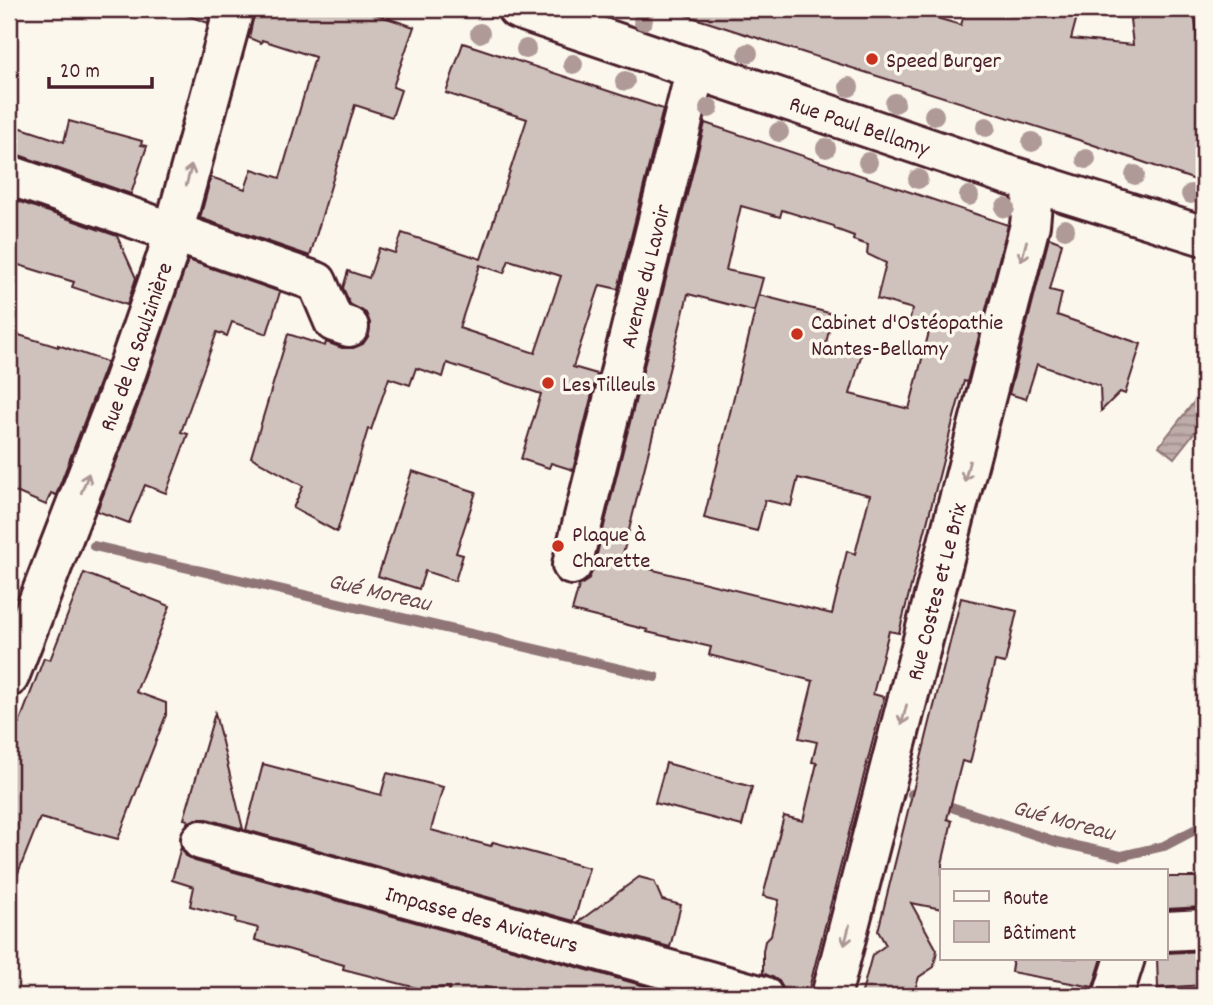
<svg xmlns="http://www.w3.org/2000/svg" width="1213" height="1005" font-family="Dekko,sans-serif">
<defs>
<pattern id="water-rules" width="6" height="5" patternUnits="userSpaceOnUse" patternTransform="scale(1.75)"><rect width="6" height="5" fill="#bfadaa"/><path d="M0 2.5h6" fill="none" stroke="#9d8c8b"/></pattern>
</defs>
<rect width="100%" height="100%" fill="#fbf7ec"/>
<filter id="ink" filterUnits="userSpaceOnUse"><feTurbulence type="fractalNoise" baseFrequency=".0143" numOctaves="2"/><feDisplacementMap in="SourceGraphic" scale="14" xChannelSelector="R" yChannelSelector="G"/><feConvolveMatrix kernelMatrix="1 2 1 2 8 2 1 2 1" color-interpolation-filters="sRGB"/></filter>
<g filter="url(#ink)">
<path fill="url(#water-rules)" stroke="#907477" stroke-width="2" d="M1194,402L1204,411V420L1174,458L1159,446Z"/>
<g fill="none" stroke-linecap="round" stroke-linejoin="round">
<g stroke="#907477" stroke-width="10">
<path d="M94,546L655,677"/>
<path d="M912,794L1057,842L1121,856L1164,846L1204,825"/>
</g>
</g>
<g fill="#cfc2bc" stroke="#4a1f2b" stroke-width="2" fill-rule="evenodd">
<path d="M178,9H211L208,23L178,12Z"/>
<path d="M255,9H360L414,27L393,87L401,90L392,117L355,105L310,256L200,218L211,177L245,189L252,169L280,178L315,57L262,40L261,43L249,38Z"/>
<path d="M686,9H905L961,25L966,9H1079L1071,39L1133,45L1130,19L1141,17L1140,9H1194L1204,101V183L1085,142L685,15Z"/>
<path d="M463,43L663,109L618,289L600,285L573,367L597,374L573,470L551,463L549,468L521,459L541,394L447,363L443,377L416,368L410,385L389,378L371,430L368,429L337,532L293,508L303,486L251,457L288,334L325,346L326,342L342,348H353L363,344L369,335L370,323L366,313L350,304L343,288L348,271L369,278L379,248L395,253L402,233L481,259L527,119L446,93ZM509,260L561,276L535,353L459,328L480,265L504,273Z"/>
<path d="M69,121L142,141L141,145L147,146L131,194L16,154H9V124L64,142Z"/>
<path d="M705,123L1008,225L967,382L964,381L953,421L899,633L889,631L873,694L884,697L807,996H784V990L779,981L763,973V951L765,941L771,935L779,900L763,896L784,816L803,821L817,763L812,762L817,742L799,738L813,681L709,655L711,647L647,632L648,630L572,611L579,586L588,580L593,570ZM741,206L780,217L782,210L834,226L835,229L854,236L853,240L868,245L867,254L886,263L877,299L913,309L909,320L930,328L909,409L850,394L862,353L826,343L833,314L759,295L704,518L757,531L765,500L791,506L798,478L870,495L855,554L847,551L832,614L621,562L688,294L754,311L763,278L726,270Z"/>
<path d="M9,198L117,236L136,278L127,305L72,287L74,282L9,262Z"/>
<path d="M1049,238L1062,243L1050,290L1062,293L1057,315L1141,344L1125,394L1120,392L1101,411L1100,386L1037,364L1026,399L1009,394Z"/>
<path d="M188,260L280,292L267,334L232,322L227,336L217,332L181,432L188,434L166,493L145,485L129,523L97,511L138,406Z"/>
<path d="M9,332L58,347V345L107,362L56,495L51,493L46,505L9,489Z"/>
<path d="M412,471L476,492L456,553L463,555L455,581L425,571L419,589L378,576Z"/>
<path d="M84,573L170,606L136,692L166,703V715L118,839L40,818L10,893H9V750L44,658L50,660Z"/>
<path d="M961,598L1017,611L1005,663L995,661L970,763L962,761L947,819L952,821L942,864V909L911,903L937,950L934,967L919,977L913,996H861L872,955L886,945L878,931Z"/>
<path d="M215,713L243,829L207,819H196L187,823L188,820L184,819Z"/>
<path d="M666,763L752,787L742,826L655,803Z"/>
<path d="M263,764L381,795L387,773L443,787L431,830L491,846L493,842L589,868L574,921L246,830Z"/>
<path d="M181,847L186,856L195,861L659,990L657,996H519L485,987L482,996H447L450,987L417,988L343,969L344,965L255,940L258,928L235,922L236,918L190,906L194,887L172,880Z"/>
<path d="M639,877L654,881L662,900L681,905L670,947L578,922Z"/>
<path d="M1166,877H1204V907L1166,909Z"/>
<path d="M1204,951V985L1158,988L1157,958H1166V953Z"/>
<path d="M1013,958H1102L1093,987L1011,972Z"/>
</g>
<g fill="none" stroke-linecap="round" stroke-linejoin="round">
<defs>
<g id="street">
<path d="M9,175L317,282L334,322L349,327"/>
<path id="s1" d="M572,565L696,68"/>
<path id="s2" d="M9,677L117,399L166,259L234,9"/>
<path id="s3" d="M201,840L763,996"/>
<path d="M1166,931L1204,929"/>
<path id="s4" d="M831,996L1030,225L1034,183"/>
<path d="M1113,996L1125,958"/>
</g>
<g id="secondary">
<path id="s5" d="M517,9L1005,174L1204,236"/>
</g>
</defs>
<use href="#street" stroke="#4a1f2b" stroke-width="44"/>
<use href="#secondary" stroke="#4a1f2b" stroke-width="44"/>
<use href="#street" stroke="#fbf7ec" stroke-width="38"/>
<use href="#secondary" stroke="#fbf7ec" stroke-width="38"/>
</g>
<g fill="#af9a98">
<circle cx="643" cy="20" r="10"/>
<circle cx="480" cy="33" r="10"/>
<circle cx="526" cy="49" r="10"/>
<circle cx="748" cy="53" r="10"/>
<circle cx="573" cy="64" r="10"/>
<circle cx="625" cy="81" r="10"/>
<circle cx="849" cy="87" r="10"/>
<circle cx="895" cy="103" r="10"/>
<circle cx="709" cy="108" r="10"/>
<circle cx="934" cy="115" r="10"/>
<circle cx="986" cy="127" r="10"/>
<circle cx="779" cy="132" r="10"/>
<circle cx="1032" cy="142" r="10"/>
<circle cx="826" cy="148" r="10"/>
<circle cx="1086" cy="159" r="10"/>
<circle cx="868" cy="162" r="10"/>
<circle cx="1135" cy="175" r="10"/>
<circle cx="918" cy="179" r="10"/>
<circle cx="1191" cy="194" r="10"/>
<circle cx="969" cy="196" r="10"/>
<circle cx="1005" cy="208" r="10"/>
<circle cx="1065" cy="229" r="10"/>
</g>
<defs><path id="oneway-shaft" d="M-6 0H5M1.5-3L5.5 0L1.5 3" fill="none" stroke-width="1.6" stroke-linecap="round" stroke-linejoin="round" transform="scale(1.75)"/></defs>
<g stroke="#ab9695">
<use href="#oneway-shaft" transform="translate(189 175) rotate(-75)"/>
<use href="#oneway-shaft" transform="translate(1024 251) rotate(104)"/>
<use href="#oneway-shaft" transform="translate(967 471) rotate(104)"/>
<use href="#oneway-shaft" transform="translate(85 483) rotate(-69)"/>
<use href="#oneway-shaft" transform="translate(904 715) rotate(104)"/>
<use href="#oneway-shaft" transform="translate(847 935) rotate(104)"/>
</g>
</g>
<g fill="#c8321e" stroke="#fbf7ec" stroke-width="2.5">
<circle cx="872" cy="59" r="7"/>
<circle cx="797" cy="334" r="7"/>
<circle cx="548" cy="383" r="7"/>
<circle cx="558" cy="546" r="7"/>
</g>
<g text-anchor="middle" stroke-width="7" stroke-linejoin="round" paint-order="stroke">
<g font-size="23" fill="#4a1f2b" stroke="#fbf7ec" text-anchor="start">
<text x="886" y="67">Speed Burger</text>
<text x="811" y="329">Cabinet d'Ostéopathie<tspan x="811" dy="26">Nantes-Bellamy</tspan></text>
<text x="562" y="391">Les Tilleuls</text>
<text x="572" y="541">Plaque à<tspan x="572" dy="26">Charette</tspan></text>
</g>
<g font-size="23" fill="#4a1f2b" stroke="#fbf7ec">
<text dy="8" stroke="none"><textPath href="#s5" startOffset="362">Rue Paul Bellamy</textPath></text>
<text dy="8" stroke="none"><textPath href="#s1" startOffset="298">Avenue du Lavoir</textPath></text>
<text dy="8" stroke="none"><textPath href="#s2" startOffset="354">Rue de la Saulzinière</textPath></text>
<text dy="8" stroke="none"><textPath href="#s4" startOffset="418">Rue Costes et Le Brix</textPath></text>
<text dy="8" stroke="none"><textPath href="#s3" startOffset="292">Impasse des Aviateurs</textPath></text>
</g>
<g font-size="24" font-style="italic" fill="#6d4a51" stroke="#fbf7ec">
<text transform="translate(380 591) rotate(13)" y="8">Gué Moreau</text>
<text transform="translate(1064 819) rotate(15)" y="8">Gué Moreau</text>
</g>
</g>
<rect width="1213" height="1005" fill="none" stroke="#fbf7ec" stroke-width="35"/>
<rect x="18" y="18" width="1178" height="970" fill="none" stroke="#4a1f2b" stroke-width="2.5" filter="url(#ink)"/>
<rect x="940" y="869" width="228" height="91" fill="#fbf7ec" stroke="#b4a19f" stroke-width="2"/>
<rect x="954" y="891" width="35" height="10" fill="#fbf7ec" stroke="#b4a19f" stroke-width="2"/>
<text x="1003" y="904" font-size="21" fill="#4a1f2b">Route</text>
<rect x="954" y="921" width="35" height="21" fill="#cfc2bc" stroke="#b4a19f" stroke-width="2"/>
<text x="1003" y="939" font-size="21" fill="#4a1f2b">Bâtiment</text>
<path d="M49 77v10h103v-10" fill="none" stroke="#4a1f2b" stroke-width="3.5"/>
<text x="60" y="77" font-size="21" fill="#4a1f2b" stroke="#fbf7ec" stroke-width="5" paint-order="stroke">20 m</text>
</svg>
